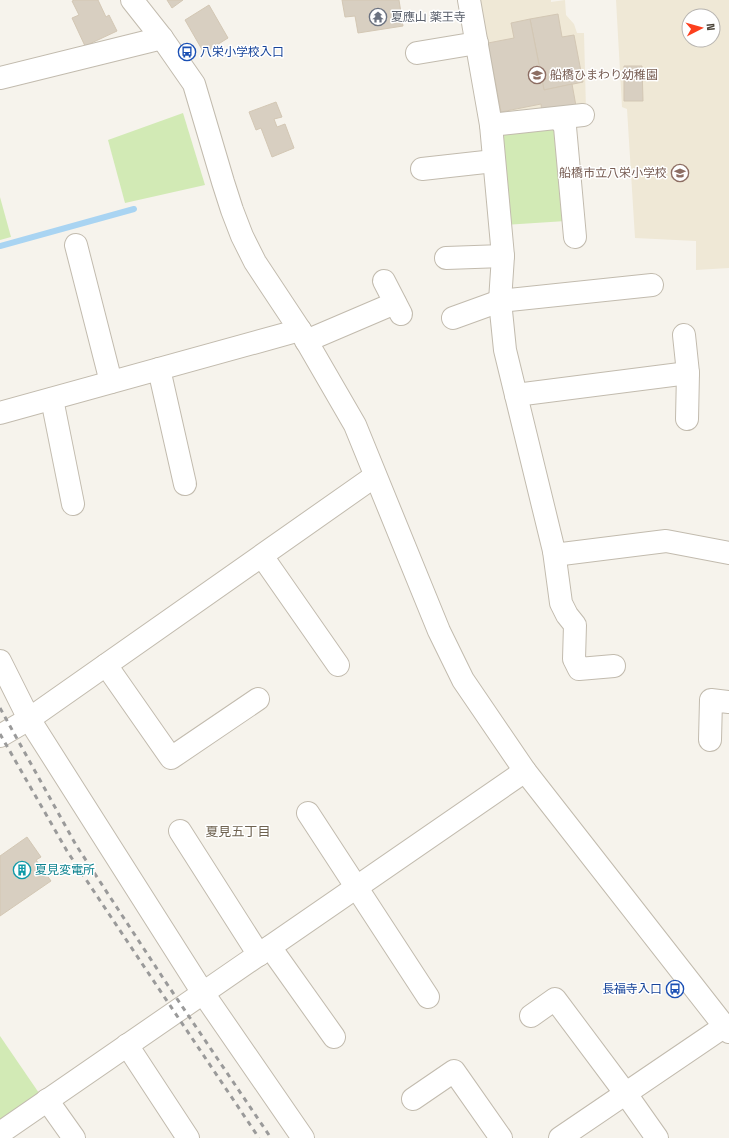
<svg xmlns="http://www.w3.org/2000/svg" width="729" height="1138" font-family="'Space Grotesk','Noto Sans JP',sans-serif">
<rect width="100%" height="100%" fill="#f6f3ec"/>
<g fill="#efe8d6" fill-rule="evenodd">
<path d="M475,0H551V2L565,0L566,15L574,24L577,33H584L586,110L497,113Z"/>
<path d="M616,0H729V268L696,270V241L635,238L627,109L622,107ZM689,16H713V40H689Z"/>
</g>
<g fill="#d2eab5">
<path d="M183,113L205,185L125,203L108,140Z"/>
<path d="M552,124L560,134L566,221L506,225L500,135Z"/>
<path d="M0,197L11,237L0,240Z"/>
<path d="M0,1036L41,1096L0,1123Z"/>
</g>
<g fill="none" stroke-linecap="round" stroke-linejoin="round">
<path stroke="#a9d4f2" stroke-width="6" d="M0,246L134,209"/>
</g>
<g fill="#d8cfc1" stroke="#d3c7b4">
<path d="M75,0H98L106,17L109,15L117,31L85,46L72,18L79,15L72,1Z"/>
<path d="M167,0H183L172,8Z"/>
<path d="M342,0H399L403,26L358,33L355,16L345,17Z"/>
<path d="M209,5L228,38L204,53L185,20Z"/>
<path d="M558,14L562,37L574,35L583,82L544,90L530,19Z"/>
<path d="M530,19L544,90L572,84L576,106L542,113L541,104L501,112L488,43L514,38L511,23Z"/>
<path d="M624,66H642L643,101H624Z"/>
<path d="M276,102L282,117L274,119L277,127L285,124L294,148L272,157L261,128L256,130L249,112Z"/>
<path d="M27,837L41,857L36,860L51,881L0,916V856Z"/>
</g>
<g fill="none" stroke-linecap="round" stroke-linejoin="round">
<defs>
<g id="minor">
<path d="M132,0L162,38L194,84L223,182L232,210L242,236L255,262L300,330L355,425L439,631L463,680L525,771L729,1032"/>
<path d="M469,0L491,125L503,256L500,301L505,350L554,551L562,554L666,541L729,553"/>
<path d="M417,53L477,43"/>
<path d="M0,78L162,38"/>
<path d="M559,118L565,127L575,237"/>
<path d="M491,125L583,115"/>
<path d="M422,169L494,161"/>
<path d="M76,245L111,382"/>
<path d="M446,258L503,256"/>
<path d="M384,281L401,314"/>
<path d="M453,318L500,301L652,285"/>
<path d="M684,335L688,373L687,419"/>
<path d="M306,341L395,303"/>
<path d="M159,369L185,484"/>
<path d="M516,395L688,373"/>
<path d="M52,399L73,504"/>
<path d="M0,413L300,330"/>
<path d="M554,551L561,603L567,615L575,625L574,659L579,669L614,666"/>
<path d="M262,556L338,665"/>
<path d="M0,661L29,719L203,993L303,1138"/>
<path d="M106,665L171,758L258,699"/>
<path d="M0,736L29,719L375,476"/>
<path d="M710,740L711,700L729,702"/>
<path d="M308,813L428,997"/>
<path d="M180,831L259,955"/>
<path d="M270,947L334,1037"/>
<path d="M531,1016L555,999L626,1094L657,1138"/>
<path d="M127,1045L188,1138"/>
<path d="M413,1099L454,1071L501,1138"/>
<path d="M47,1100L74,1138"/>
<path d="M0,1133L525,771"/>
<path d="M560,1138L725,1026"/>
</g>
</defs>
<use href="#minor" stroke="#c2bbae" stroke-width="24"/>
<use href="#minor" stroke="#fff" stroke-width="22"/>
<g stroke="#9a9a9a" stroke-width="3" stroke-dasharray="5 5" stroke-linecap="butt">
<path d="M0,708L76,845L165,981L271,1138"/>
<path d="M0,734L67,851L157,986L259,1138"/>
</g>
</g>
<defs>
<symbol id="temple-ring" viewBox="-11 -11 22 22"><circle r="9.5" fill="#fff" stroke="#6b7280" stroke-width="1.5"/><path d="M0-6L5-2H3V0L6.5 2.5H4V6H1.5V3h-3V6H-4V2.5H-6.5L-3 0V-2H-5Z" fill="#6b7280"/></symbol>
<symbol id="bus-ring" viewBox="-11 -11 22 22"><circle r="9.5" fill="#fff" stroke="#1a4fb4" stroke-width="1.5"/><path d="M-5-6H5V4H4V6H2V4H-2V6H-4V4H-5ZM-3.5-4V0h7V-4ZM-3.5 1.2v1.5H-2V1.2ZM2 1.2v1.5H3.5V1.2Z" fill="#1a4fb4"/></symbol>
<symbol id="school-ring" viewBox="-11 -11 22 22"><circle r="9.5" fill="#fff" stroke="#8d6e63" stroke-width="1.5"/><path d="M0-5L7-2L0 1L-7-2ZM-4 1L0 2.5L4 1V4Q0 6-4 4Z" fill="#8d6e63"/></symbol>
<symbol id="building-ring" viewBox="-11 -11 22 22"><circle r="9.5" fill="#fff" stroke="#0f9aa8" stroke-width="1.5"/><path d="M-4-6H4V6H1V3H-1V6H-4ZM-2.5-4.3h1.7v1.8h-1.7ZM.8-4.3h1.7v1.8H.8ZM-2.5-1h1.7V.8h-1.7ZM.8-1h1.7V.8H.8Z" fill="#0f9aa8"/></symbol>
</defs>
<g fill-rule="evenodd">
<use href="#temple-ring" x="368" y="7" width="20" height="20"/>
<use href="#bus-ring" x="177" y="42" width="20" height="20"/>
<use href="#school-ring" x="527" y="65" width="20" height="20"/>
<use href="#school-ring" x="670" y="163" width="20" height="20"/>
<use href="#building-ring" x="12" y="860" width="20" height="20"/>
<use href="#bus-ring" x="665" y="979" width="20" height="20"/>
</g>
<g text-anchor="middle" stroke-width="3" stroke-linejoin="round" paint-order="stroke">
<g font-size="12" fill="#5b616d" stroke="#fff" text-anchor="start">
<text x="391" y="21">夏應山 薬王寺</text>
</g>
<g font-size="12" fill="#164399" stroke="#fff" text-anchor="start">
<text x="200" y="56">八栄小学校入口</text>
<text x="662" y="993" text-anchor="end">長福寺入口</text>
</g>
<g font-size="12" fill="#785e54" stroke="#fff" text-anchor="start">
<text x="550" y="79">船橋ひまわり幼稚園</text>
<text x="667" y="177" text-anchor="end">船橋市立八栄小学校</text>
</g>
<g font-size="12" fill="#0d838f" stroke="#fff" text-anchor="start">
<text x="35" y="874">夏見変電所</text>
</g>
<g font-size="13" fill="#6e6250" stroke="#fff">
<text x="238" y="836">夏見五丁目</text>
</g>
</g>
<g transform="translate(701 28) rotate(84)"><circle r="19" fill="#ffffff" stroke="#b7b4b0"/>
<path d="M0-3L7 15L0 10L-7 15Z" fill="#fc3f1d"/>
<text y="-6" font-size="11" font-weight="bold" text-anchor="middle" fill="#4b4439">N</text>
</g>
</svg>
